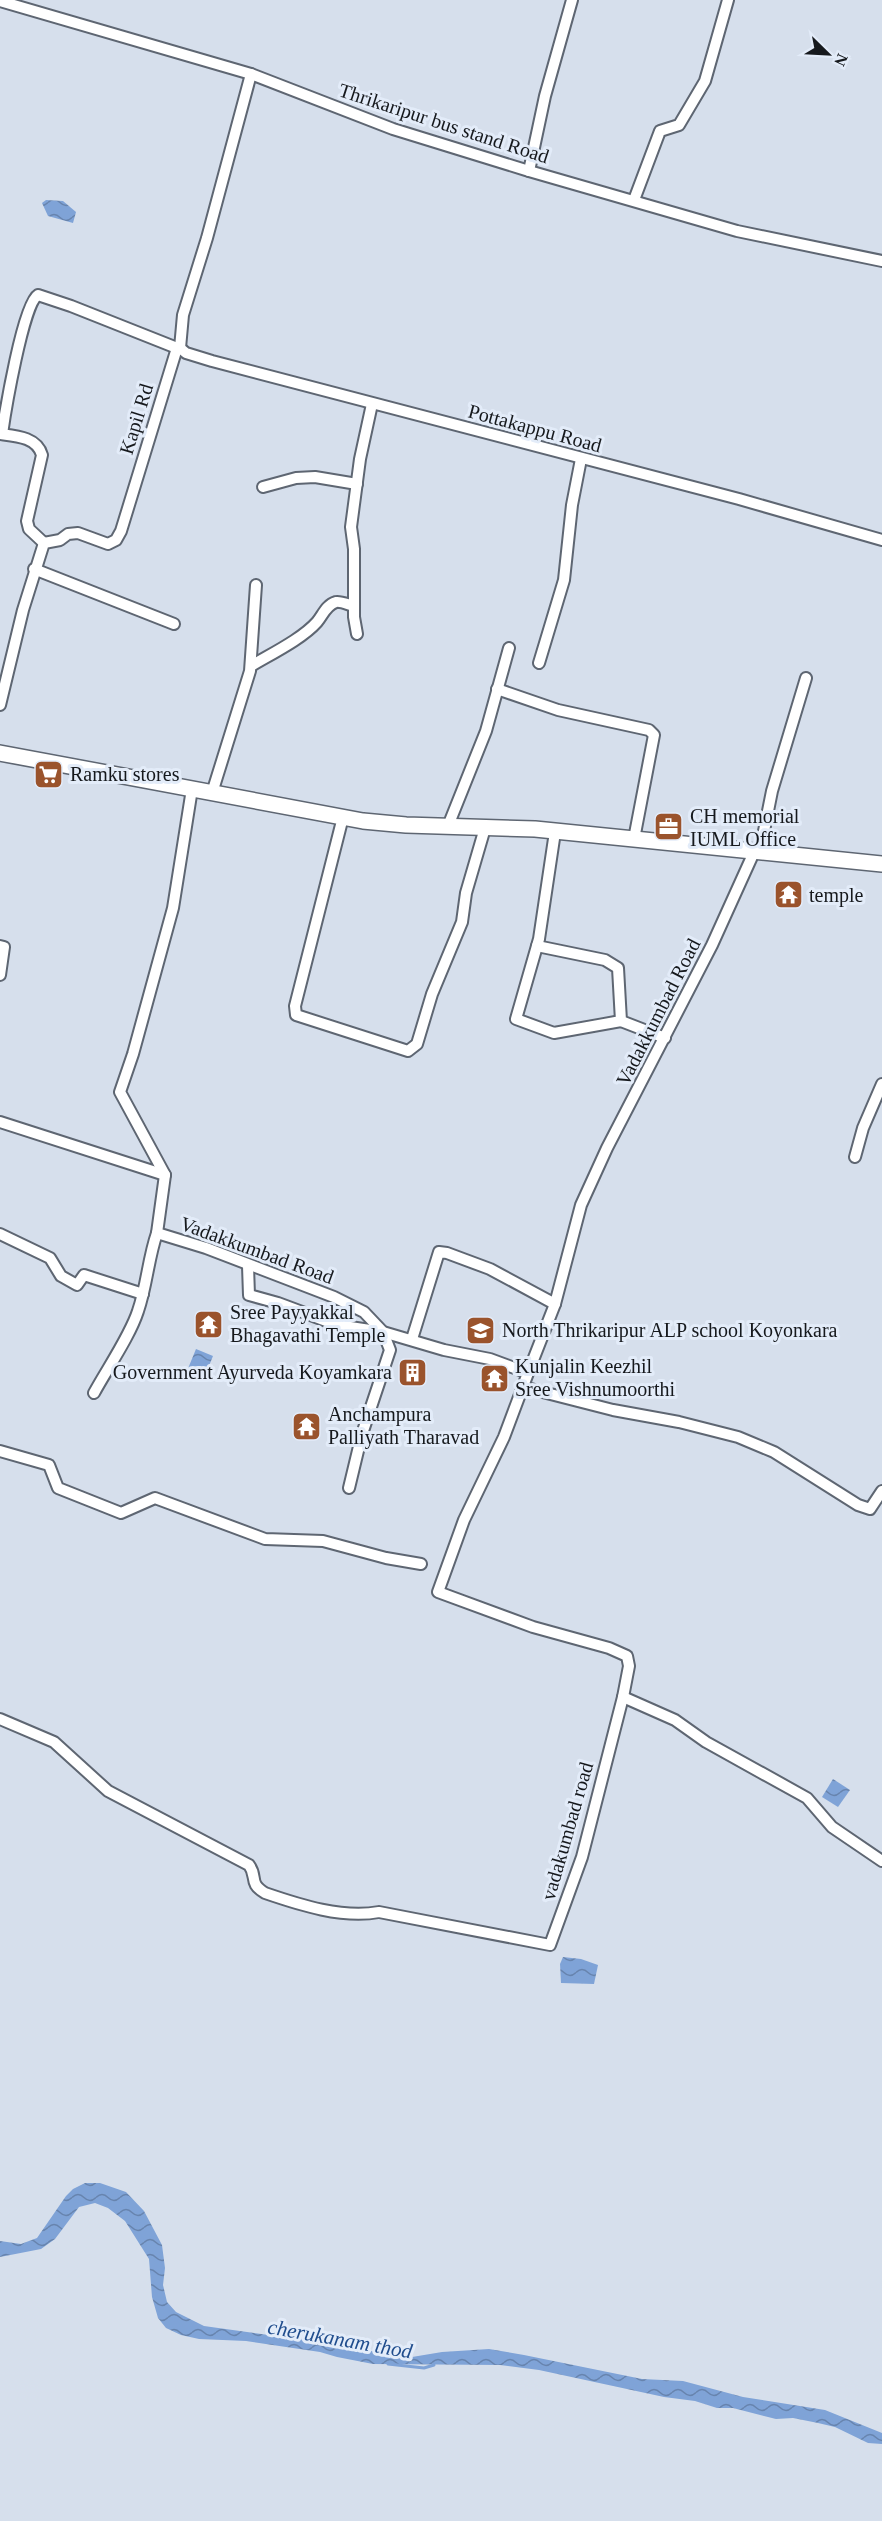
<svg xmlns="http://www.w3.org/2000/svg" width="882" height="2521" font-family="'Times New Roman',serif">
<defs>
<pattern id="water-waves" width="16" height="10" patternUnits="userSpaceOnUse" patternTransform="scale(1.5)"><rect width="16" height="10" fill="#7fa3d7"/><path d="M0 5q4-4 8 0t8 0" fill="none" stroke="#6784ae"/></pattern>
</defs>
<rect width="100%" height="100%" fill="#d6dfec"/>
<g fill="url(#water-waves)">
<path d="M46,200L63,201L76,212L73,223L48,216L42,203Z"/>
<path d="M196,1349L213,1356L204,1378L187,1371Z"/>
<path d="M833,1779L850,1790L838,1807L822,1797Z"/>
<path d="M563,1957L581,1959L598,1965L594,1984L561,1983L560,1964Z"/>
<path d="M85,2183H100L126,2192L144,2211L162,2245L165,2268L163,2285L167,2302L176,2312L204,2326L341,2345L406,2358L442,2352L489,2349L524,2355L642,2379L683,2381L743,2397L825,2410L882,2433V2444L868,2443L835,2427L818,2423L793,2418L776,2419L733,2408H717L695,2401L664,2397L539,2370L500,2365L373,2364L337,2357L320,2352L246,2341L199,2339L181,2335L166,2328L158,2318L152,2297L149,2259L125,2221L108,2208L95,2203L79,2207L55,2239L41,2249L0,2257V2241L21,2244L37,2238L66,2196L73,2189Z"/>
</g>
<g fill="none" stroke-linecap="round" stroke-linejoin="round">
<path stroke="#7fa3d7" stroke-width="3" d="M388,2364L424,2368L434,2365"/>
<defs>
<g id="street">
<path d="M0,1L251,74L393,129L529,171L737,231L882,261"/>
<path d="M529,171L545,96L572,0"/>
<path d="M634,200L660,131L679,125L705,81L728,0"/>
<path d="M180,348L186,353L212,361L739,499L882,540"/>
<path d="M0,434C16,436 37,437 42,455L27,521L29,529L44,543"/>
<path d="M2,434C5,413 23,304 38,295L71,306L177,348"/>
<path d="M263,487L296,478L315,477L357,484"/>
<path d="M34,569L174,624"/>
<path d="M357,634L354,617V549L351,527L360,459L372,404"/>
<path d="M539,663L564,580L572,505L581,459"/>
<path d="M251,666C271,654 302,639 317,622C323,615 326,605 336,602C341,601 349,605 354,606"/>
<path d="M497,689L558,710L649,730L654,735L634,839"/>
<path d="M0,705L23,610L44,543L60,540L68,534L78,533L108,544L116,540L121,531L177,348H180L183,315L207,238L251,74"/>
<path d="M212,793L250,671L256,585"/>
<path d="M343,817L295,1006L296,1015L408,1051L417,1044L432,994L462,922L466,893L485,828"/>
<path d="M448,826L486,731L509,648"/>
<path d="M555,832L539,939L516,1019L554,1033L621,1021"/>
<path d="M760,851L772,791L806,678"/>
<path d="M0,946L4,947L0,975"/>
<path d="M537,946L605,960L618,968L621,1021L665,1038"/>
<path d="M0,1122L165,1175L157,1233L206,1248L334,1297L364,1312L383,1332L444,1350L490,1359L528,1373L555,1304L581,1205L607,1148L712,945L755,850"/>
<path d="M855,1157L863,1128L882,1084"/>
<path d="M165,1175L120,1092L133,1054L173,908L192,789"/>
<path d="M0,1234L50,1258L61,1276L77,1285L84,1275L143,1294"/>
<path d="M248,1266L249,1295L278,1303L337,1325L383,1332L390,1350L362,1434L349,1488"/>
<path d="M412,1339L439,1252L447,1253L490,1269L555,1304"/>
<path d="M523,1387L613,1410L679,1422L738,1437L774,1452L858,1505L870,1509L882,1491"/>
<path d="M94,1393C107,1369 130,1336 138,1311C147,1285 148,1259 157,1233"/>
<path d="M0,1451L49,1465L58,1488L121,1513L155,1498L265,1539L323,1541L386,1558L421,1564"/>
<path d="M623,1697L675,1720L706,1742L807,1798L832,1827L882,1861"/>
<path d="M0,1719L54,1742L108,1791L249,1865C258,1877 248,1883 265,1893C300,1905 343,1919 379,1912L550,1945L582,1857L623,1697L629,1666L627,1656L609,1648L533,1627L438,1592L464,1520L504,1437L528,1373"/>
</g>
<path id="secondary" d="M0,753L363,821L406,825L535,829L882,864"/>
</defs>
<use href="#street" stroke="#5e6672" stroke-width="14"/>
<use href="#secondary" stroke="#5e6672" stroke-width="18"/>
<use href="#street" stroke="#fff" stroke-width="10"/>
<use href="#secondary" stroke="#fff" stroke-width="15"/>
</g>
<defs>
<symbol id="supermarket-square" viewBox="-11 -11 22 22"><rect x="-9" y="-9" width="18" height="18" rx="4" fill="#9a532c" stroke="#e3ecf9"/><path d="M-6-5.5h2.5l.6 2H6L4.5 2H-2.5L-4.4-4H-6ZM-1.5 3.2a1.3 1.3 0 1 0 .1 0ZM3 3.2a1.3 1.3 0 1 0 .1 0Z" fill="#fff"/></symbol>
<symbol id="office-square" viewBox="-11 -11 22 22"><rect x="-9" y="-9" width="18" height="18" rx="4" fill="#9a532c" stroke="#e3ecf9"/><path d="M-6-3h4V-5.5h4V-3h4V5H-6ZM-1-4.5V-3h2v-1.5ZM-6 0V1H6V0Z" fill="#fff"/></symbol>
<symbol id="temple-square" viewBox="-11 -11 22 22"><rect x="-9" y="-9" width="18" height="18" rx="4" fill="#9a532c" stroke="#e3ecf9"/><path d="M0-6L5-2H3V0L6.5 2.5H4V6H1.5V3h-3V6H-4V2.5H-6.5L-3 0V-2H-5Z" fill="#fff"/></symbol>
<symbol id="school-square" viewBox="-11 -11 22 22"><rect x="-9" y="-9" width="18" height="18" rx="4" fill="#9a532c" stroke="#e3ecf9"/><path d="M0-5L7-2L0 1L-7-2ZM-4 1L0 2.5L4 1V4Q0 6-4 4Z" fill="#fff"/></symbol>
<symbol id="building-square" viewBox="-11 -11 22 22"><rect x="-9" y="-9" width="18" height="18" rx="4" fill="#9a532c" stroke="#e3ecf9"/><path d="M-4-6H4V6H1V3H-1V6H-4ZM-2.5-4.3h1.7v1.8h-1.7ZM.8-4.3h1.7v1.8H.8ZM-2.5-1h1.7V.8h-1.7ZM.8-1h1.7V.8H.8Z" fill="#fff"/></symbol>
</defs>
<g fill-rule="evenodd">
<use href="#supermarket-square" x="32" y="758" width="33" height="33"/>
<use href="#office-square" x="652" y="810" width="33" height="33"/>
<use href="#temple-square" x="772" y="878" width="33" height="33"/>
<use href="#temple-square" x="192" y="1308" width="33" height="33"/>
<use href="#school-square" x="464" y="1314" width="33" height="33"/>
<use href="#building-square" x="396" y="1356" width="33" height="33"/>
<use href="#temple-square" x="478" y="1362" width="33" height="33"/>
<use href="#temple-square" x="290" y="1410" width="33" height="33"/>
</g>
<g text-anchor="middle" stroke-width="6" stroke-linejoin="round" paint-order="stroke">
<g font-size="20" fill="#16191d" stroke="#e3ecf9">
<text transform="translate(444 123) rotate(18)" y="7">Thrikaripur bus stand Road</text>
<text transform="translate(136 419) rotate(-73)" y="7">Kapil Rd</text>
<text transform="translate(535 428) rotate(15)" y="7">Pottakappu Road</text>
<text transform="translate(658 1012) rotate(-63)" y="7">Vadakkumbad Road</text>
<text transform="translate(257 1250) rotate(20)" y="7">Vadakkumbad Road</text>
<text transform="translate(567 1831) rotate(-74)" y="7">vadakumbad road</text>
</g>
<g font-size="20" fill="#16191d" stroke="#e3ecf9" text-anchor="start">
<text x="70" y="781">Ramku stores</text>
<text x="690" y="823">CH memorial<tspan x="690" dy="23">IUML Office</tspan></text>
<text x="809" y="902">temple</text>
<text x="230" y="1319">Sree Payyakkal<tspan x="230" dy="23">Bhagavathi Temple</tspan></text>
<text x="502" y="1337">North Thrikaripur ALP school Koyonkara</text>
<text x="515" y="1373">Kunjalin Keezhil<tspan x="515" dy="23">Sree Vishnumoorthi</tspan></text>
<text x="392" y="1379" text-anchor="end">Government Ayurveda Koyamkara</text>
<text x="328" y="1421">Anchampura<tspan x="328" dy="23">Palliyath Tharavad</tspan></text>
</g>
<g font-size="21" font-style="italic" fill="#204d8d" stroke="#e3ecf9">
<text transform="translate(340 2339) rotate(10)" y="7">cherukanam thod</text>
</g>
</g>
<g transform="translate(828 54) rotate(114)" stroke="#e3ecf9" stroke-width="4.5" paint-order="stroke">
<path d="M0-4.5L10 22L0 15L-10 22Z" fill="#16191d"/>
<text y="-9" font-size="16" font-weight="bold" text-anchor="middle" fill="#16191d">N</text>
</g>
</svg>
